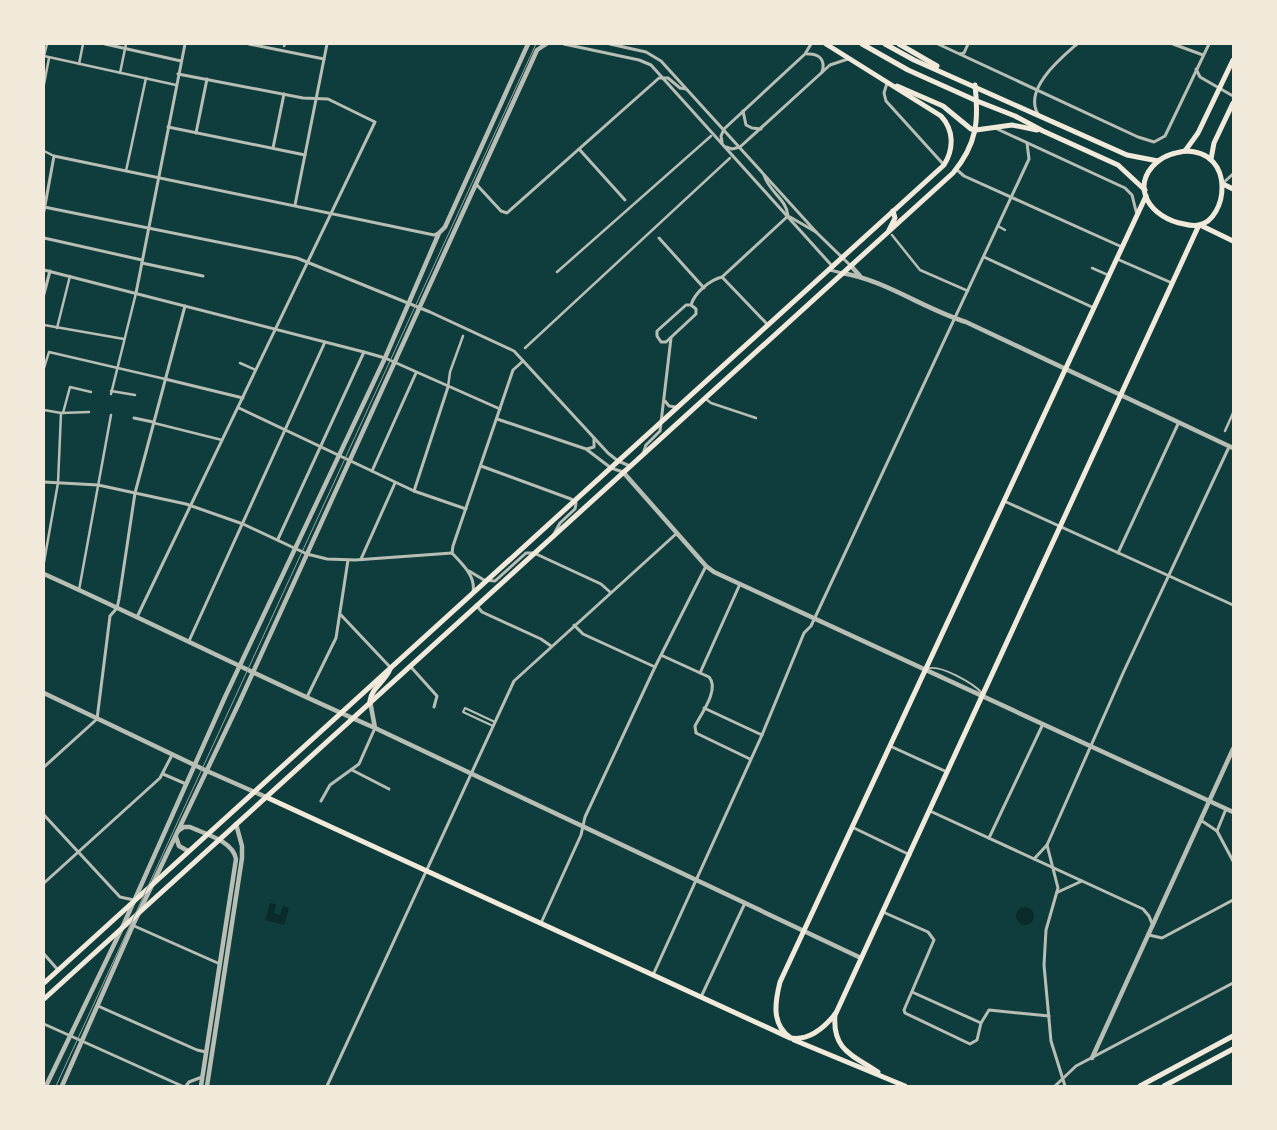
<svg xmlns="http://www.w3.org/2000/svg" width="1277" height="1130" font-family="Rubik,sans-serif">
<rect width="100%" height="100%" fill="#0f3d3e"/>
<g fill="#0a2a2b">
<path d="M270,903L276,904L274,913L280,915L283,906L289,908L284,925L265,920Z"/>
<circle cx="1025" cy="916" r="9"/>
</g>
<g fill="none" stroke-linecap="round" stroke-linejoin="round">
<g stroke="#b8beb3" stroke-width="2">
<path d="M927,669C939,663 974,684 982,693"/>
<path d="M493,726L463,712L465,708L495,722"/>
</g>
<g stroke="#b8beb3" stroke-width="2.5">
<path d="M47,44L44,56L176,85"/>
<path d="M284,46L285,44"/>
<path d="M79,64L83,44"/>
<path d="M120,73L126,44"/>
<path d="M44,84L49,58"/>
<path d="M44,151L54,156"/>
<path d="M126,171L146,78"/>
<path d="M998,226L1005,230"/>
<path d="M892,235L920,270L968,291"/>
<path d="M1092,268L1108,275"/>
<path d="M557,272L711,136"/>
<path d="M44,325L124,339"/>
<path d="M57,328L70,276"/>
<path d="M525,348L730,158"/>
<path d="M240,363L256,370"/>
<path d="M44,368L49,352L165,379"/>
<path d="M448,387L450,372L463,336"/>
<path d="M111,391L135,395"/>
<path d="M111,394L136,293"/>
<path d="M706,399L711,403L756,418"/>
<path d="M44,410L61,413L89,412"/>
<path d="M63,413L70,387L91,392"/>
<path d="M154,423L222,440"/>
<path d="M1225,431L1233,413"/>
<path d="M44,562L58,483L61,413"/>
<path d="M79,590L111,415"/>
</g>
<g stroke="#b8beb3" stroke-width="3">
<path d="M105,44L181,61"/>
<path d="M249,44L324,59"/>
<path d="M564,44L639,60L651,65L833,267"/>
<path d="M610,44L646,52L661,61L817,233L851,266"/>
<path d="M938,44L1138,137L1154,142L1165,136L1209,44"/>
<path d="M1173,44L1203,55"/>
<path d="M807,54C819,53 826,60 822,72"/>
<path d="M960,54L964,53L968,44"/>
<path d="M1196,69L1200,77L1233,96"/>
<path d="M887,83L884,93L886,101L944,165"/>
<path d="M743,111L746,125L752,128L761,129"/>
<path d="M1038,114C1023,89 1061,58 1077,44"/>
<path d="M168,127L305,155"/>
<path d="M995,128L1125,188L1132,195L1137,215"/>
<path d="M196,133L207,79"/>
<path d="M722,142L721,136L724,129L805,54L811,44"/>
<path d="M726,147L732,149L740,147L830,65L848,59"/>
<path d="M273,148L284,94"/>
<path d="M579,149L625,200"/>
<path d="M956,169L964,176L1122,247"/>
<path d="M764,175C768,191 787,199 788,216"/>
<path d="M1223,183L1233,174"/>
<path d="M477,185L501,211L507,213L659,78H668L680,88L686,89"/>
<path d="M295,205L327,44"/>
<path d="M44,207L297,258L430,312L514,351L608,453L618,461L630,466"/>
<path d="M44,211L54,156L434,235L439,233"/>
<path d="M790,217L816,232"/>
<path d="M44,238L142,260"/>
<path d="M659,238L704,288"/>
<path d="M984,257L1094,308"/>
<path d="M1117,259L1172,283"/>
<path d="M142,263L203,276"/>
<path d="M44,270L364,352L385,358L500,409"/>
<path d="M830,270L842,273"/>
<path d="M722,277L768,325"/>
<path d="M136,293L185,44"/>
<path d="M44,294L50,271"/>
<path d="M691,305L696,309V314L666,342H661L657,336V331L686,305H691C695,292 710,280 722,277L788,216"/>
<path d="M165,379L243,398"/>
<path d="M665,401L669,406L676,407"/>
<path d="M239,408L414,491L466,509"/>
<path d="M134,418L153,422"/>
<path d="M497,419L586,449L611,468L623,472"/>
<path d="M587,449L594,447V438"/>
<path d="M643,454L646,445L660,431L671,338"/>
<path d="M481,466L571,499L576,503L575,509L560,523L554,534"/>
<path d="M372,471L416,373"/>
<path d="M44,482L98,485L186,504L243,524L307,554L327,559L355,560L452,553C462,564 476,576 473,592"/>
<path d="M414,491L448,387"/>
<path d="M1004,501L1233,605"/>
<path d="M278,539L364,352"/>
<path d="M452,553L453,546L513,370L523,361"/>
<path d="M1118,553L1178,424"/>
<path d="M361,559L395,483"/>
<path d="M469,571L484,580L495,581L526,553H534L601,584L610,592"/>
<path d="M476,605L482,612L541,639L551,646"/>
<path d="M341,615L390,667"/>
<path d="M137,617L375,122L328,99L303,98L178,74"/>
<path d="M574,625L583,634L655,667"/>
<path d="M189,641L325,342"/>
<path d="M663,656L709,677C720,689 701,714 695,726L696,733L750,759"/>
<path d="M410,666L437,696L434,707"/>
<path d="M700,673L740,584"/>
<path d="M307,697L336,638L348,560"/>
<path d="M704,708L762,735"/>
<path d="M890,746L947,772"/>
<path d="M44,767L97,719L110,616L117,608L119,599L135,493L185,306"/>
<path d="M352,770L389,789"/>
<path d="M163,774L186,784"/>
<path d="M321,801L330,785L359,764L375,728"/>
<path d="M930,811L1143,909L1149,916L1153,926"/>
<path d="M44,815L120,897L134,900"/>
<path d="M1202,821L1217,831"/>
<path d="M852,827L910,855"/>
<path d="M1217,831L1233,861"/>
<path d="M1217,831L1226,809"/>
<path d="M989,838L1043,724"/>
<path d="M1047,845L1058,888L1046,930L1044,965L1051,1041L1065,1086"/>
<path d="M1034,859L1047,845L1124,671L1229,447"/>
<path d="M44,883L160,778L172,755"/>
<path d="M1058,892L1082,881"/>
<path d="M883,912L928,932L934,940L904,1010L905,1013L970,1044L977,1040L981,1023L989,1010L1049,1016"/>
<path d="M541,923L581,835L585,817L655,667L706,566"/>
<path d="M132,925L220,964"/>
<path d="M1149,935L1162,938L1233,900"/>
<path d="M44,954L58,970"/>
<path d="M653,975L762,735L804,633L811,626L1029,159L1027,143"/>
<path d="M912,992L981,1023"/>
<path d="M701,997L745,903"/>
<path d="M98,1006L197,1050L206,1052"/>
<path d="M44,1024L182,1086"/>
<path d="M186,1086L189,1082L202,1077"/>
<path d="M327,1086L514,681L677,533"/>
<path d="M1055,1086L1076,1066L1233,983"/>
</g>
<g stroke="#b8beb3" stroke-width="4.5">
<path d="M851,266L860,276"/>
<path d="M842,273C885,280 924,309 966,322L1233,448"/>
<path d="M623,472L706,566L714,572L1233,812"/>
<path d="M44,574C155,624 264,680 375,728L861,958"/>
<path d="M44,693L207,771L266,797"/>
<path d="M370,701L375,728"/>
<path d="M178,831L184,827H190C205,834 233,841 236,859L201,1086"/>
<path d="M176,837L179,846L188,851"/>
<path d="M1092,1058L1233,749"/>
<path d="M46,1086L122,928L225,697L385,358L439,233L445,227L528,44"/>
<path d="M62,1086L133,925L239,703L533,59L537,50L546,44"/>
<path d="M207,1086L242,858V846L236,824"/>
</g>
<path stroke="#f1e9da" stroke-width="5" d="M266,797L790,1038"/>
<g stroke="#f1e9da" stroke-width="5">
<path d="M862,44L908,70L977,101L1015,116L1043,131L1118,165L1145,190"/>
<path d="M885,44L914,60L1127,155L1158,161"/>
<path d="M899,44L937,66"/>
<path d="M897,86L943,106L971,129L976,130L1012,125L1037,130"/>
<path d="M1185,151C1237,151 1227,220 1199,225C1194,226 1188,225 1184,224C1152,219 1128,187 1157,162C1165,155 1175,153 1185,151Z"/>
<path d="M1185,151L1198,133L1233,60"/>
<path d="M1211,159L1214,143L1233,103"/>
<path d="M1223,184L1233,189"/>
<path d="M1146,196L780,982C775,1002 771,1025 791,1038C810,1041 825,1027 836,1013L1199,225"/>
<path d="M1200,225L1233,241"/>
<path d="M889,230L895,218L893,211"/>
<path d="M370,701C371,688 386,681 390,669"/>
<path d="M44,983L944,165C954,149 954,130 941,116L826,44"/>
<path d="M44,999L953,173C977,144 979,121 975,85"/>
<path d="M835,1014C832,1050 852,1055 878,1072"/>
<path d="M794,1040L905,1086"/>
<path d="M1140,1086L1233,1036"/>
<path d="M1164,1086L1233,1049"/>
</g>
<path stroke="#97a49c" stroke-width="1" d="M56,1086L536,44"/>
</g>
<rect width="1277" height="1130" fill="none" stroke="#f1e9da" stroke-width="90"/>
</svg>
